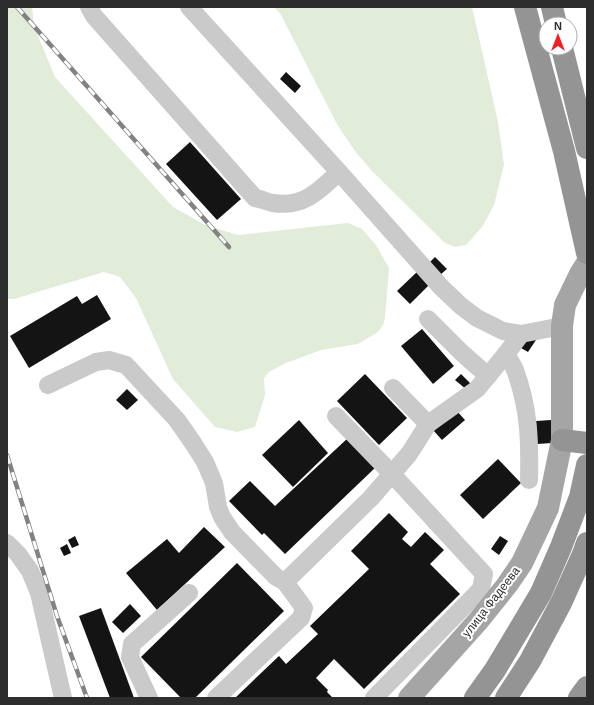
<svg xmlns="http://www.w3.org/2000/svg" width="594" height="705" font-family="Helvetica,sans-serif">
<rect width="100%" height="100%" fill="#fff"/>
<g fill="#e1ecd9">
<path d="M7,7H32L34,26L55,77L173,207L205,225L238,235L348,223L362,229L376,245L389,268L385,318L383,325L378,332L358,344L321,350L286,363L269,372L264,378L265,395L255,427L237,432L215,427L173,379L136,298L120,277L104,272L14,299H7Z"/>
<path d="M274,7H472L498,122L504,165L494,205L482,227L466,245L455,247L445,243L372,171L355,151L338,126L280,13Z"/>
</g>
<g fill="#141414">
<path d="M286,72L301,86L295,93L280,79Z"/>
<path d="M190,142L241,199L217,220L166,164Z"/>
<path d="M435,257L447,269L440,275L429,263Z"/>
<path d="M419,270L431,283L410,304L397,291Z"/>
<path d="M97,295L111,319L29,368L10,336L77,296L82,304Z"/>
<path d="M422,329L454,366L433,384L401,346Z"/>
<path d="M529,336L536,340L528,352L521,348Z"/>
<path d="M365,374L407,418L379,445L337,401Z"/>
<path d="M461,374L472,385L467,390L455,380Z"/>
<path d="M127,389L138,400L127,410L116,400Z"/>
<path d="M456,410L465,420L442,440L433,430Z"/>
<path d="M299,420L328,453L293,487L262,455Z"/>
<path d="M551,420L552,443L537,444L536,421Z"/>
<path d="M349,437L377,466L285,554L264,533L262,535L229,501L250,481L275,506Z"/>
<path d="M498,459L521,483L483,519L460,495Z"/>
<path d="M389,513L408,532L402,539L411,547L425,532L444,550L430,564L460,594L364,689L334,659L316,678L328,690L327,692L333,698H235L279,656L286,664L318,634L310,626L369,569L351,551Z"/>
<path d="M204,527L225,547L157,610L126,573L167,539L179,553Z"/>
<path d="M75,536L79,545L72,548L68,540Z"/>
<path d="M500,536L508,541L499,555L491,549Z"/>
<path d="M67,544L71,553L64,556L60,548Z"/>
<path d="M237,563L284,611L195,698H181L141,657Z"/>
<path d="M130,604L141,616L123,633L112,622Z"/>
<path d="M101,608L134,698H110L79,616Z"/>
</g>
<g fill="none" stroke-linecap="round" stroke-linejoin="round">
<g stroke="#cacaca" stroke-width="18">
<path d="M89,7L94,16L255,198C261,199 267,202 273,203C303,208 319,191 339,172"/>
<path d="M189,7L339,172L441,287L461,306L477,318L503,331L521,334L562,326"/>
<path d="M428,319L462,353L488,376"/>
<path d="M506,354C509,359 513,365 515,370C529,407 530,442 529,480"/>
<path d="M48,385L96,362L109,360L126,365L177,420L193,443L205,462L214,483L218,507L222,517L232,532L276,577L285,582L304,608L301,618L216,698"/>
<path d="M393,388L428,424"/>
<path d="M336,416L392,474L484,574L481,589L374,698"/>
<path d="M7,543L18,554L30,571L39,593L63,698"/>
<path d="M285,582L371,498L409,454L428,424L477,389L506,354L521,334"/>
<path d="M149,698L130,657L132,644L189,593"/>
</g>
<path stroke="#a5a5a5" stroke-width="22" d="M409,698L479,620L507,585L522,563L548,508L562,440V326L565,305L580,274L587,263"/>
<g stroke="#949494" stroke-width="22">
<path d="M525,7L564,151L587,253"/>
<path d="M552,7L556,24"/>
<path d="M562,48L587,148"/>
<path d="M562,440L587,443"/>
<path d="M475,698L495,670L541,593L561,547L580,497L587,465"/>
<path d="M506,698L530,661L561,603L583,554L587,543"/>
<path d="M579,698L587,687"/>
</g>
<defs>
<g id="rail">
<path d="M17,7L229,247"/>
<path d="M7,455L57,616L87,698"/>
</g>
</defs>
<use href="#rail" stroke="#828282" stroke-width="4.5"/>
<use href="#rail" stroke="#fff" stroke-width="3" stroke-dasharray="9" stroke-linecap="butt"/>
</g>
<g text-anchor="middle" stroke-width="4" stroke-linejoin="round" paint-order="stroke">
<g font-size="12" fill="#2d2d2d" stroke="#fff">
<text transform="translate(491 602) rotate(-52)" y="4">улица Фадеева</text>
</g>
</g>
<rect width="594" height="705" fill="none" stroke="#2d2d2d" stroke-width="16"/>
<g transform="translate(558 36)"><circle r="19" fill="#ffffff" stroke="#ababab"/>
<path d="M0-3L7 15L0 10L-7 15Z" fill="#f31f1f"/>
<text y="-6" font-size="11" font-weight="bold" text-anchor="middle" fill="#2d2d2d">N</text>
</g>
</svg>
